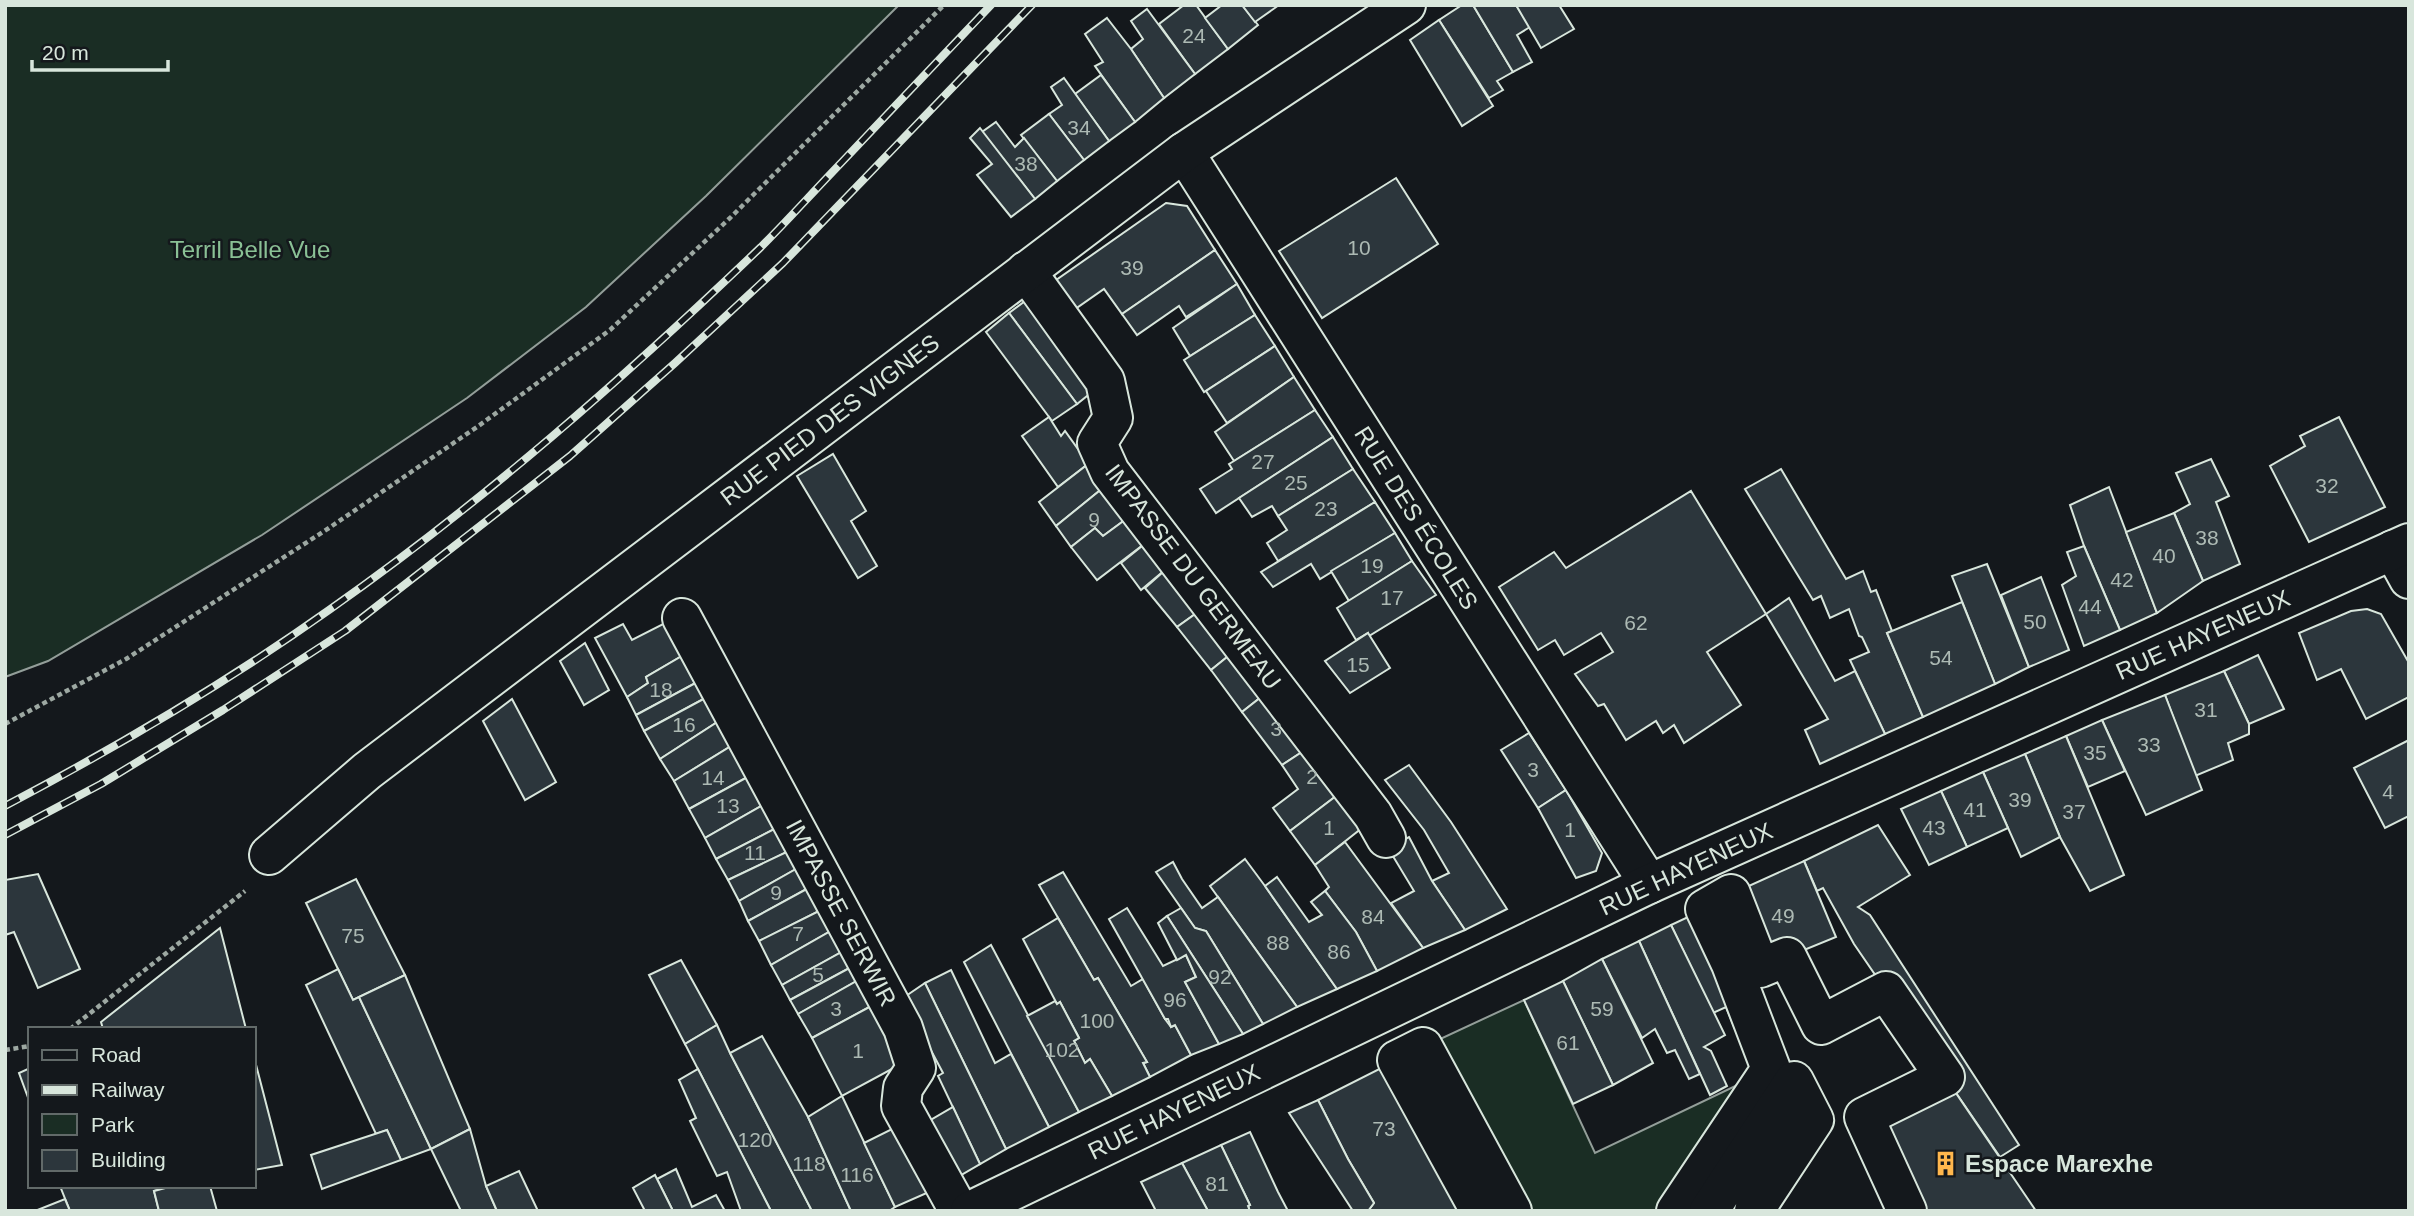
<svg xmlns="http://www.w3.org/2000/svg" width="2414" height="1216" font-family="Arial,sans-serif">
<rect width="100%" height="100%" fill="#14181c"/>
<g fill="#1a2d24" stroke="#939e99" stroke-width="2">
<path d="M5,5H899L706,196L586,307L467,398L262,535L48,661L5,677Z"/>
<path d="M1524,1000L1595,1153L1771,1069L1676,1211H1512L1423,1047Z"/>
</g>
<g fill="#2c363c" stroke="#d8e6dc" stroke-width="2">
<path d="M1184,5H1196L1228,49L1195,74L1159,24Z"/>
<path d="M1222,5H1242L1258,25L1228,49L1205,18Z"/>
<path d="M1242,5H1279L1255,22Z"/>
<path d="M1462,5H1473L1513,72L1497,81L1503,90L1489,98L1439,20Z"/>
<path d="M1473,5H1516L1530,27L1517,35L1532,62L1513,72Z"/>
<path d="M1516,5H1559L1574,29L1541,48Z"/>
<path d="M1147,9L1195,74L1164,98L1131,49L1143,39L1131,21Z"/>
<path d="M1107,18L1131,49L1164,98L1135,122L1095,66L1103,62L1085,34Z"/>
<path d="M1439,20L1493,106L1462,126L1410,40Z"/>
<path d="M1101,75L1135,122L1109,141L1075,94Z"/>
<path d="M1064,78L1109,141L1084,160L1049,114L1062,105L1051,87Z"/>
<path d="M1049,114L1084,160L1057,181L1021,135Z"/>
<path d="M996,122L1015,147L1024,138L1057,181L1035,199L982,132Z"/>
<path d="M980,128L1035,199L1011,217L977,175L992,164L970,138Z"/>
<path d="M1396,178L1438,244L1322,318L1279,251Z"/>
<path d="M1166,203L1187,206L1215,250L1122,314L1104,289L1068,314L1049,285Z"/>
<path d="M1215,250L1237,284L1186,317L1179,306L1137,335L1122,314Z"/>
<path d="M1237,284L1255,315L1190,356L1173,328Z"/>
<path d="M1032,296L1097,388L1077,404L1009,313Z"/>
<path d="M1009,313L1077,404L1052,421L986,332Z"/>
<path d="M1255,315L1275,346L1204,392L1184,360Z"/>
<path d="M1275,346L1294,377L1227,423L1206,391Z"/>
<path d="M1294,377L1315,410L1234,461L1215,432Z"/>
<path d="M1315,410L1333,437L1216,513L1200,489L1232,469L1229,464L1234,461Z"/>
<path d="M1049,417L1061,436L1065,431L1078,449L1082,446L1092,461L1058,487L1022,436Z"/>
<path d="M2339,417L2385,507L2309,542L2270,466L2305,446L2300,436Z"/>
<path d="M1333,437L1353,469L1278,516L1272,506L1252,517L1239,498Z"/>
<path d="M833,454L866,511L851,521L877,566L858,578L797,476Z"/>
<path d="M2211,459L2229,496L2216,502L2240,564L2203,581L2174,513L2190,504L2176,473Z"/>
<path d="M1092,461L1109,483L1056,526L1039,502Z"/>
<path d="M1353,469L1375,502L1278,561L1267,543L1287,530L1278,516Z"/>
<path d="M1781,469L1846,579L1863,571L1871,592L1876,590L1892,631L1887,633L1923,717L1885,734L1850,660L1869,652L1862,637L1859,636L1849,609L1830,618L1821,596L1813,600L1745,489Z"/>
<path d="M1109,483L1133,514L1103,536L1095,528L1071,547L1056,526Z"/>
<path d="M2109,487L2157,613L2120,630L2084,546L2070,505Z"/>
<path d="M1691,491L1766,614L1707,652L1741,705L1684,743L1674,725L1663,733L1656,721L1626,740L1604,704L1598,706L1575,674L1613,652L1601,633L1564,655L1555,640L1538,650L1499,587L1554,552L1566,568Z"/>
<path d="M1375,502L1395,533L1320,579L1311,564L1273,587L1261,572Z"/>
<path d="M2174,513L2203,581L2157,613L2126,532Z"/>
<path d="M1133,514L1152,538L1097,580L1071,547L1095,528L1103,536Z"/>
<path d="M1395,533L1412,561L1349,601L1331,571Z"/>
<path d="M1152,538L1172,564L1141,590L1121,563Z"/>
<path d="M2084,546L2120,630L2084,646L2062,585L2076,576L2067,552Z"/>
<path d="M1412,561L1436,595L1369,636L1368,633L1356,640L1337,608Z"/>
<path d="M1172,564L1205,607L1177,627L1145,588Z"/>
<path d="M1987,564L2029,667L1995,684L1952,576Z"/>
<path d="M2041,577L2069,650L2029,667L2001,595Z"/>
<path d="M1789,598L1835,681L1855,671L1885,734L1820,764L1805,730L1828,719L1766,614Z"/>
<path d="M1962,602L1995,684L1923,717L1887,633Z"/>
<path d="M1205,607L1237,649L1211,670L1177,627Z"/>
<path d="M2367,609L2381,614L2409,663V697L2366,719L2341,669L2317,680L2299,633L2351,611Z"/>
<path d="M669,621L687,653L646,677L648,683L627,697L595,638L623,624L632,640Z"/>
<path d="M1368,633L1390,668L1350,693L1325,661Z"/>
<path d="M585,643L609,690L584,705L560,661Z"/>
<path d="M1237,649L1270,690L1242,712L1211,670Z"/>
<path d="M687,653L701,680L636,715L627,697L648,683L646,677Z"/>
<path d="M2258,655L2284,709L2249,724L2224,671Z"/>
<path d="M2224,671L2249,724V734L2228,743L2233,760L2195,776L2165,695Z"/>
<path d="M701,680L709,696L644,731L636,715Z"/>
<path d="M1270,690L1311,746L1282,765L1242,712Z"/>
<path d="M2165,695L2202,790L2146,815L2102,720Z"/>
<path d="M709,696L722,719L660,759L644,731Z"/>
<path d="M512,699L556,782L525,800L483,721Z"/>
<path d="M722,719L736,743L674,781L660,759Z"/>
<path d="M2102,720L2125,771L2088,787L2066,736Z"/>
<path d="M1529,733L1566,790L1538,808L1501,750Z"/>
<path d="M2066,736L2124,875L2090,891L2060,837L2025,754Z"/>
<path d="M2409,740V816L2385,828L2354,768Z"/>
<path d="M736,743L753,774L689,809L674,781Z"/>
<path d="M1311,746L1344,790L1290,831L1273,808L1298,789L1282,765Z"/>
<path d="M2025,754L2060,837L2021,857L1983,772Z"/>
<path d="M1409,765L1451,822L1507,909L1465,930L1432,881L1449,873L1424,830L1385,780Z"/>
<path d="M1983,772L2008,828L1967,847L1941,791Z"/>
<path d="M753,774L768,802L705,838L689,809Z"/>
<path d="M1344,790L1367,824L1315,865L1290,831Z"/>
<path d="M1566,790L1602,853L1596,871L1576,878L1538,808Z"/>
<path d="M1941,791L1967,847L1929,865L1901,809Z"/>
<path d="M768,802L782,825L716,859L705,838Z"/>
<path d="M782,825L795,848L728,880L716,859Z"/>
<path d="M1878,825L1910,875L1858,907L1870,915L2019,1145L2000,1157L1854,944L1823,888L1817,891L1804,861Z"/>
<path d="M1409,837L1432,881L1465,930L1423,948L1391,903L1414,891L1388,848Z"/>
<path d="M1345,842L1423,948L1377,971L1356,932L1325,891L1329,887L1315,865Z"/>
<path d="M795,848L803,865L739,901L728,880Z"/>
<path d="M1245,859L1265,886L1337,989L1297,1007L1210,886Z"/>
<path d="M1804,861L1836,937L1760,968L1731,894Z"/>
<path d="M1173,862L1182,879L1202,908L1218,897L1297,1007L1263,1024L1206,931L1195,928L1156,872Z"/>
<path d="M803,865L814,885L748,921L739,901Z"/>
<path d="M1063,872L1131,986L1143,979L1165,1019L1171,1027L1175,1025L1191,1055L1150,1077L1143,1063L1147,1062L1098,978L1094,980L1039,885Z"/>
<path d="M38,874L80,969L38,988L14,932L5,935V880Z"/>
<path d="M1277,877L1309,922L1322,915L1311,902L1325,891L1356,932L1377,971L1337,989L1265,886Z"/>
<path d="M356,879L405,975L353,1000L306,903Z"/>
<path d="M814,885L825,908L759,941L748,921Z"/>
<path d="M825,908L836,928L771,965L759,941Z"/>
<path d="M1127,908L1163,966L1186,955L1196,977L1185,982L1219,1044L1191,1055L1175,1025L1171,1027L1168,1019H1165L1109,919Z"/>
<path d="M1181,908L1195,928L1206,931L1263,1024L1243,1034L1167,916Z"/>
<path d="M1705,909L1752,1020L1735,1029L1726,1007L1713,1013L1671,925Z"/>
<path d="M1167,916L1243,1034L1219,1044L1185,982L1196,977L1186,955L1177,960L1158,923Z"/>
<path d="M1058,918L1094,980L1098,978L1147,1062L1143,1063L1150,1077L1112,1096L1090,1059L1085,1063L1074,1041L1079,1038L1060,1002L1057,1004L1023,939Z"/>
<path d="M1671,925L1725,1035L1704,1047L1711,1051L1727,1086L1710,1095L1639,941Z"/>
<path d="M220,928L246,1029H103L101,1022Z"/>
<path d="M836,928L847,949L782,985L771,965Z"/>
<path d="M1639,941L1700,1074L1689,1079L1675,1050L1667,1053L1655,1029L1642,1038L1602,959Z"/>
<path d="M991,945L1079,1112L1049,1127L964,962Z"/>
<path d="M847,949L855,965L790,1000L782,985Z"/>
<path d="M1602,959L1653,1063L1613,1085L1563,981Z"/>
<path d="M681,960L717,1025L685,1044L649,975Z"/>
<path d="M855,965L862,978L798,1014L790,1000Z"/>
<path d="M338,969L353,1000L359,997L431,1149L401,1160L387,1130L376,1134L306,985Z"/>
<path d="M951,970L995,1063L1011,1054L1049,1127L1006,1149L925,983Z"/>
<path d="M405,975L470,1129L431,1149L359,997Z"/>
<path d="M862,978L875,1004L812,1038L798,1014Z"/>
<path d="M1563,981L1613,1085L1573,1104L1524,1000Z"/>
<path d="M925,983L1006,1149L980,1164L938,1076L943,1073L903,998Z"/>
<path d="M1055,1001L1057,1004L1060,1002L1079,1038L1074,1041L1085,1063L1090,1059L1112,1096L1079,1112L1027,1016Z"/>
<path d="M875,1004L903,1063L842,1096L812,1038Z"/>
<path d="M717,1025L730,1053L812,1211H771L685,1044Z"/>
<path d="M762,1036L808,1117L851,1211H812L730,1053Z"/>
<path d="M254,1057L282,1165L254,1170Z"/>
<path d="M1397,1060L1480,1211H1368L1374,1203L1348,1159L1318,1100Z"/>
<path d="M30,1068V1103L19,1073Z"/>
<path d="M698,1069L771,1211H741L727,1172L717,1176L690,1121L696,1118L679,1080Z"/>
<path d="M1945,1077L2036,1211H1907L1864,1117Z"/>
<path d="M842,1096L895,1207L889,1211H851L808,1117Z"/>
<path d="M1318,1100L1348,1159L1374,1203L1368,1211H1353L1289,1113Z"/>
<path d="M953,1107L980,1164L956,1178L929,1121Z"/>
<path d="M898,1126L929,1192L895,1207L864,1143Z"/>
<path d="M470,1129L486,1186L497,1211H461L431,1149Z"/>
<path d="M387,1130L401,1160L322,1189L311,1155Z"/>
<path d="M1250,1132L1278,1192L1288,1211H1250L1248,1206L1250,1205L1221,1145Z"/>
<path d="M1221,1145L1250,1205L1248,1206L1250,1211H1208L1182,1163Z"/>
<path d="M1182,1163L1208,1211H1156L1141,1182Z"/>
<path d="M676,1169L692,1207L716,1195L725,1211H673L657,1179Z"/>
<path d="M519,1171L538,1211H497L486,1186Z"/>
<path d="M655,1175L673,1211H645L633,1188Z"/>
<path d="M60,1186H173L154,1191L159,1211H70Z"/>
<path d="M173,1186H210L217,1211H159L154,1191Z"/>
<path d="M65,1199L70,1211H35Z"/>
</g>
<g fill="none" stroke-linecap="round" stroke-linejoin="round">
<defs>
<g id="minor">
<path d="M1184,152L1649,884"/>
<path d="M1026,271L1105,381L1113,418L1097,443L1110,472L1373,815L1386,838"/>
<path d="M2393,550L2409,579"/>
<path d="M682,618L903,1028L916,1068L903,1088L901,1106L959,1211"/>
<path d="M269,855L367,771L1184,152L1406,5"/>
<path d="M970,1211L1649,884L2409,543"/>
<path d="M1480,1211L1397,1060L1423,1047L1512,1211"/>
<path d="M1676,1211L1771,1069L1731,964L1705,909L1731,894L1760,968L1787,957L1821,1025L1886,991L1945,1077L1864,1117L1907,1211"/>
<path d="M1709,1211L1794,1081L1814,1120L1754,1211"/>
</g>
</defs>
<use href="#minor" stroke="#d8e6dc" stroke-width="42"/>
<g stroke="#9da8a2" stroke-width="4.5" stroke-dasharray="5 3.5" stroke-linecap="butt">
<path d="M5,724L126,659L329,528L477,427L610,330L730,218L944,5"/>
<path d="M70,1029L245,891"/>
<path d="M5,1050L30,1046"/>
</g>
<use href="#minor" stroke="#14181c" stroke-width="38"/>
<defs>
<g id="rail">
<path d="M5,806C117,747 226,683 329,610C483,502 625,377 761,247C788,220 814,191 841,163C891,110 941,58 991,5"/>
<path d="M5,835L101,784L223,710L345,631L570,456L675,363L783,263L1032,5"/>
</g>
</defs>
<use href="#rail" stroke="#d8e6dc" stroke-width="8"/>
<use href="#rail" stroke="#14181c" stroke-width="5" stroke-dasharray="16" stroke-linecap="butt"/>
</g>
<defs>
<symbol id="building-bare" viewBox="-9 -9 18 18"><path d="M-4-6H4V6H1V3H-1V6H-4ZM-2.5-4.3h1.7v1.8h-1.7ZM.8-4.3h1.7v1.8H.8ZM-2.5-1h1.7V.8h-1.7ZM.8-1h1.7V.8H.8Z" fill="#ffb74d" stroke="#14181c" stroke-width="2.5" paint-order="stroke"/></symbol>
</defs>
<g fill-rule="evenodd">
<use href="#building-bare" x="1928" y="1146" width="35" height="35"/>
</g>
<g text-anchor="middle" stroke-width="5" stroke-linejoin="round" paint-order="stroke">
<g font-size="21" fill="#adbab4">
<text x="1194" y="43">24</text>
<text x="1079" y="135">34</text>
<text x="1026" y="171">38</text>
<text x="1359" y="255">10</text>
<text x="1132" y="275">39</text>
<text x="1263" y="469">27</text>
<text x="1296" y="490">25</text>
<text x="2327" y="493">32</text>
<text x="1326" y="516">23</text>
<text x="1094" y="527">9</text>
<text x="2207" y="545">38</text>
<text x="2164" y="563">40</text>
<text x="1372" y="573">19</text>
<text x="2122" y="587">42</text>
<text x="1392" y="605">17</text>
<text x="2090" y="614">44</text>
<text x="2035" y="629">50</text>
<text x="1636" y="630">62</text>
<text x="1941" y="665">54</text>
<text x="1358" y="672">15</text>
<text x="661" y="697">18</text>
<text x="2206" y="717">31</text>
<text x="684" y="732">16</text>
<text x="1276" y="736">3</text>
<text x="2149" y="752">33</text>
<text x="2095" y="760">35</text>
<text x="1533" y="777">3</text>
<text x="1312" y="784">2</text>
<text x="713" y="785">14</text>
<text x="2388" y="799">4</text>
<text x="2020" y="807">39</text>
<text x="728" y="813">13</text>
<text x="1975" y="817">41</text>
<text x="2074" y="819">37</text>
<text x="1329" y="835">1</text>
<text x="1934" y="835">43</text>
<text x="1570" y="837">1</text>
<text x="755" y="860">11</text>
<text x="776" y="900">9</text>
<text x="1783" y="923">49</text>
<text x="1373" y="924">84</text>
<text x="798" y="941">7</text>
<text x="353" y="943">75</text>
<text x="1278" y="950">88</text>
<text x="1339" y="959">86</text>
<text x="818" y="982">5</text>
<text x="1220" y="984">92</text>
<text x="1175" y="1007">96</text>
<text x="836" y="1016">3</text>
<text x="1602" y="1016">59</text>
<text x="1097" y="1028">100</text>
<text x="1568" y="1050">61</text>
<text x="1062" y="1057">102</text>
<text x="858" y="1058">1</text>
<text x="1384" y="1136">73</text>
<text x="755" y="1147">120</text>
<text x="809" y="1171">118</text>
<text x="857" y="1182">116</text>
<text x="1217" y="1191">81</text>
</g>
<g font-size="24" fill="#8ac095" stroke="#14181c">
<text x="250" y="258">Terril Belle Vue</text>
</g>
<g font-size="24" fill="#d8e6dc" stroke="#14181c">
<text transform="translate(830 420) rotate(-37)" y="8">RUE PIED DES VIGNES</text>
<text transform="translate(1416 518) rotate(58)" y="8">RUE DES ÉCOLES</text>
<text transform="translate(1193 577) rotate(53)" y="8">IMPASSE DU GERMEAU</text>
<text transform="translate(2203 635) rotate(-24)" y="8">RUE HAYENEUX</text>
<text transform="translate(1686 869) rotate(-25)" y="8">RUE HAYENEUX</text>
<text transform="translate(841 913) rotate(62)" y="8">IMPASSE SERWIR</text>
<text transform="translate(1174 1112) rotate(-26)" y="8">RUE HAYENEUX</text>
</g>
<g font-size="24" font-weight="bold" fill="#d8e6dc" stroke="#14181c" text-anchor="start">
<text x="1965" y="1172">Espace Marexhe</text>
</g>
</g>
<rect width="2414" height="1216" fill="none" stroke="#d8e6dc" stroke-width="14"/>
<rect x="28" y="1027" width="228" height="161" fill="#14181c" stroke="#626a69" stroke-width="2"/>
<rect x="42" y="1050" width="35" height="10" fill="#14181c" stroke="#626a69" stroke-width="2"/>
<text x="91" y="1062" font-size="21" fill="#d8e6dc">Road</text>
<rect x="42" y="1085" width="35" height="10" fill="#d8e6dc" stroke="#626a69" stroke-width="2"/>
<text x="91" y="1097" font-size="21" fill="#d8e6dc">Railway</text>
<rect x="42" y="1114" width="35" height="21" fill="#1a2d24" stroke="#626a69" stroke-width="2"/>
<text x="91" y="1132" font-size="21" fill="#d8e6dc">Park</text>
<rect x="42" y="1150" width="35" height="21" fill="#2c363c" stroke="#626a69" stroke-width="2"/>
<text x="91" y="1167" font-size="21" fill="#d8e6dc">Building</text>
<path d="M32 60v10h136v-10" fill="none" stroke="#d8e6dc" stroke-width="3.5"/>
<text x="42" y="60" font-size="21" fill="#d8e6dc" stroke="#14181c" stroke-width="5" paint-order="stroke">20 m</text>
</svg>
